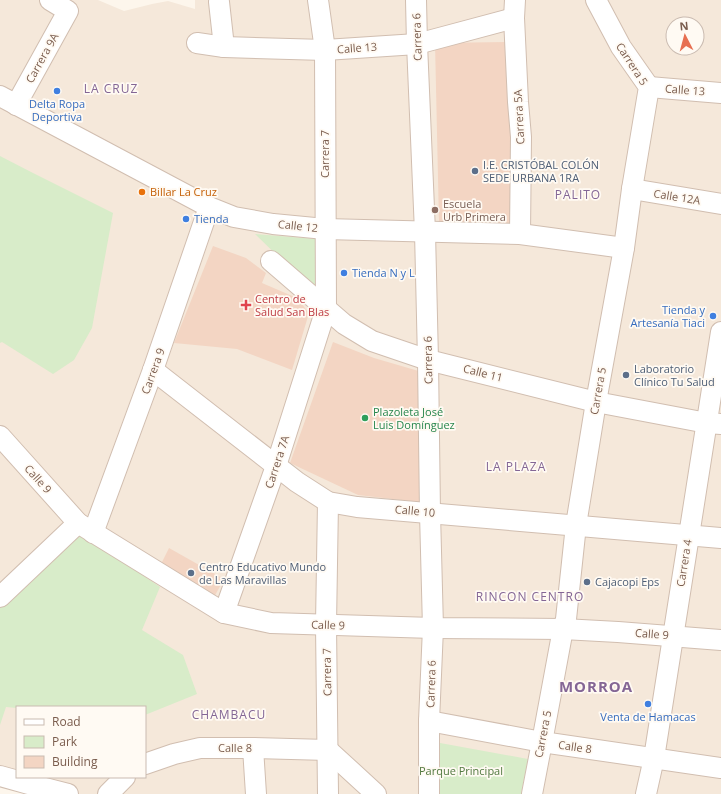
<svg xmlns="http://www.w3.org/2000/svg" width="721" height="794" font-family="'Open Sans',sans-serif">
<rect width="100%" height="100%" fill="#fdf6ec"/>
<path fill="#f5e8da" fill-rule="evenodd" d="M0,0H98L124,11L152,4L168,1L195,9V0H721V794H26L28,787L0,779ZM673,24H697V48H673ZM17,707H145V777H17Z"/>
<g fill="#d8ecc9">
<path d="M0,156L33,173L113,213L92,328L74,360L53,374L2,342L0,343Z"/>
<path d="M255,234L316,239L317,294Z"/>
<path d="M80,532L160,587L142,630L183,655L197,694L145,715V707H17V708L6,707L0,725V607Z"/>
<path d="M440,743L528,759L521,794H436Z"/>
</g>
<g fill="#f3d5c3">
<path d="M507,42L512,118L513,223H439L435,43Z"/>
<path d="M213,246L246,258L266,273L262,283L297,298L309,313L292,370L237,349L174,343Z"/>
<path d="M333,342L374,358L422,372L427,503L358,495L290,463Z"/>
<path d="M169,548L224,579L213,599L160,566Z"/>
</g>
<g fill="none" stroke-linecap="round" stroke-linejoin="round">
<defs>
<g id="minor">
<path d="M416,0L417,44L425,232L428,360L430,513L433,628L429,721V794"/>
<path d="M515,0L514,18L518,102L521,137L520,234"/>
<path d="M219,2L224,47"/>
<path d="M197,43L224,47L325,50L417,44L514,18"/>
<path d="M649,87L721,93"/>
<path d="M0,96L209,207L234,217L273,224L325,229L520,234L624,248"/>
<path d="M16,105L68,11L50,0"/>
<path d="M632,189L721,204"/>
<path d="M271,261L344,324L372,341L428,360L596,402L707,423L721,424"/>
<path d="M153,370L297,482L328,502L357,507L721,538"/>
<path d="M0,436L78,523L224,613L271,623L433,628L563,629L618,632L721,640"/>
<path d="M328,502L326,625L328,794"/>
<path d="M93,533L153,370L209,207"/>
<path d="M0,597L78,523"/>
<path d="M224,613L276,466L326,309L325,50L318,0"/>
<path d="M429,721L542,742L721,768"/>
<path d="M253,748L256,794"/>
<path d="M145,764L174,754L200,748H253L328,750L376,794"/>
<path d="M0,776L29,784L68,794"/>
<path d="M108,794L125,777"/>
<path d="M532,794L542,742L563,629L566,619L576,525L596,402L624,248L632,189L649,87L621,47L596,0"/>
<path d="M646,794L654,758L721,332"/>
</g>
</defs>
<use href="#minor" stroke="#d1beb0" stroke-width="22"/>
<use href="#minor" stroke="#fff" stroke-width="20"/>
</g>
<g fill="#3f7fe0" stroke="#fffaf3" stroke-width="1.5">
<circle cx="57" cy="91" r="4"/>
<circle cx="186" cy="219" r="4"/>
<circle cx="344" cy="273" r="4"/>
<circle cx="713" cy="316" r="4"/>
<circle cx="648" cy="704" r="4"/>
</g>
<g fill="#5c6f8a" stroke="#fffaf3" stroke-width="1.5">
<circle cx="475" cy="171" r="4"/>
<circle cx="626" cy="375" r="4"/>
<circle cx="191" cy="573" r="4"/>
<circle cx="587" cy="582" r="4"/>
</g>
<circle fill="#e8710a" stroke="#fffaf3" stroke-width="1.5" cx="142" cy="192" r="4"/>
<circle fill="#8d6e63" stroke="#fffaf3" stroke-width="1.5" cx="435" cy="210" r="4"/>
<path fill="#e0444e" stroke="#fffaf3" stroke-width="1.5" d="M244 299h4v4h4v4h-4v4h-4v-4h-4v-4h4z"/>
<circle fill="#2e9e5b" stroke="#fffaf3" stroke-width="1.5" cx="365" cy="418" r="4"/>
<g text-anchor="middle" stroke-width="3.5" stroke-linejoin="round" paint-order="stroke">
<g font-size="11" fill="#7a5c4d" stroke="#fffaf3">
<text transform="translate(417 37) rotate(-92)" y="4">Carrera 6</text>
<text transform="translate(357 48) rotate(-4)" y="4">Calle 13</text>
<text transform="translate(42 58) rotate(-61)" y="4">Carrera 9A</text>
<text transform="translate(632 64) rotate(57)" y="4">Carrera 5</text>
<text transform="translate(685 90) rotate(4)" y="4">Calle 13</text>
<text transform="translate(519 117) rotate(-93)" y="4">Carrera 5A</text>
<text transform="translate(325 154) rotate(-90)" y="4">Carrera 7</text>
<text transform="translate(677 197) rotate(9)" y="4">Calle 12A</text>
<text transform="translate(298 226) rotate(6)" y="4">Calle 12</text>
<text transform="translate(428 360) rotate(-91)" y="4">Carrera 6</text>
<text transform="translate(153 371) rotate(-70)" y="4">Carrera 9</text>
<text transform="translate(483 373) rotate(14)" y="4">Calle 11</text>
<text transform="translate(598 391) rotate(-80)" y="4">Carrera 5</text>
<text transform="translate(277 462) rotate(-72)" y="4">Carrera 7A</text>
<text transform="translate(38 479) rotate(48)" y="4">Calle 9</text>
<text transform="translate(415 511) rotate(5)" y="4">Calle 10</text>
<text transform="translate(684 563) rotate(-81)" y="4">Carrera 4</text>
<text transform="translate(328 625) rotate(2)" y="4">Calle 9</text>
<text transform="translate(652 634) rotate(4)" y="4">Calle 9</text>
<text transform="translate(327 672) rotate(-91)" y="4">Carrera 7</text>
<text transform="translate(431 684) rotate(-88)" y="4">Carrera 6</text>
<text transform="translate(543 734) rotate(-79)" y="4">Carrera 5</text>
<text transform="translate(575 747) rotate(8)" y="4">Calle 8</text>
<text x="235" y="752">Calle 8</text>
</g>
<g font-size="11" fill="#366cbe" stroke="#fffaf3">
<text x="57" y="108">Delta Ropa<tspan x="57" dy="13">Deportiva</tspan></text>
<text x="194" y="223" text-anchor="start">Tienda</text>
<text x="352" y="277" text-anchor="start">Tienda N y L</text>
<text x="705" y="314" text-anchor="end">Tienda y<tspan x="705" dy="13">Artesanía Tiaci</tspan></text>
<text x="648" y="721">Venta de Hamacas</text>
</g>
<g font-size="11" fill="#4e5e75" stroke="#fffaf3" text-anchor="start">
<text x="483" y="169">I.E. CRISTÓBAL COLÓN<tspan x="483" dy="13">SEDE URBANA 1RA</tspan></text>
<text x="634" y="373">Laboratorio<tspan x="634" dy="13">Clínico Tu Salud</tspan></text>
<text x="199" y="571">Centro Educativo Mundo<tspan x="199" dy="13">de Las Maravillas</tspan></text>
<text x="595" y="586">Cajacopi Eps</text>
</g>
<g font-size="11" fill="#c56008" stroke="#fffaf3" text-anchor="start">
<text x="150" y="196">Billar La Cruz</text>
</g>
<g font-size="11" fill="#785e54" stroke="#fffaf3" text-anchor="start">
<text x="443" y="208">Escuela<tspan x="443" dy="13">Urb Primera</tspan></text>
</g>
<g font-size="11" fill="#be3a42" stroke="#fffaf3" text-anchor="start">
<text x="255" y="303">Centro de<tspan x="255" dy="13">Salud San Blas</tspan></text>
</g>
<g font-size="11" fill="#27864d" stroke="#fffaf3" text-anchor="start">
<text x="373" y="416">Plazoleta José<tspan x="373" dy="13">Luis Domínguez</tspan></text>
</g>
<g font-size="11" fill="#537a41" stroke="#fffaf3">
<text x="461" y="775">Parque Principal</text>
</g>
<g font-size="12" letter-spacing="1" fill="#846695" stroke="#fffaf3">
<text x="111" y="93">LA CRUZ</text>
<text x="578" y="199">PALITO</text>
<text x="516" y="471">LA PLAZA</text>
<text x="530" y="601">RINCON CENTRO</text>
<text x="229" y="719">CHAMBACU</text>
</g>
<g font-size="15" font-weight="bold" letter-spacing="1" fill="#846695" stroke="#fffaf3">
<text x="596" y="692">MORROA</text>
</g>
</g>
<rect x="16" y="706" width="130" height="72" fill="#fffaf3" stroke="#cabbb1"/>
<rect x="24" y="719" width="20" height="6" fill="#ffffff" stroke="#cabbb1"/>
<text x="52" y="726" font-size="12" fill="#7a5c4d">Road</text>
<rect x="24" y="736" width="20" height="12" fill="#d8ecc9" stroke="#cabbb1"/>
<text x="52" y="746" font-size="12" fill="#7a5c4d">Park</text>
<rect x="24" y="756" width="20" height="12" fill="#f3d5c3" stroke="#cabbb1"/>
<text x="52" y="766" font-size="12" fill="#7a5c4d">Building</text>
<g transform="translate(685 36) rotate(354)"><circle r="19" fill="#fffaf3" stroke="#cabbb1"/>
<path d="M0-3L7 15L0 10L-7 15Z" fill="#e76f51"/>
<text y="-6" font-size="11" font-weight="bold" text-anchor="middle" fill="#7a5c4d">N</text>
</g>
</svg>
